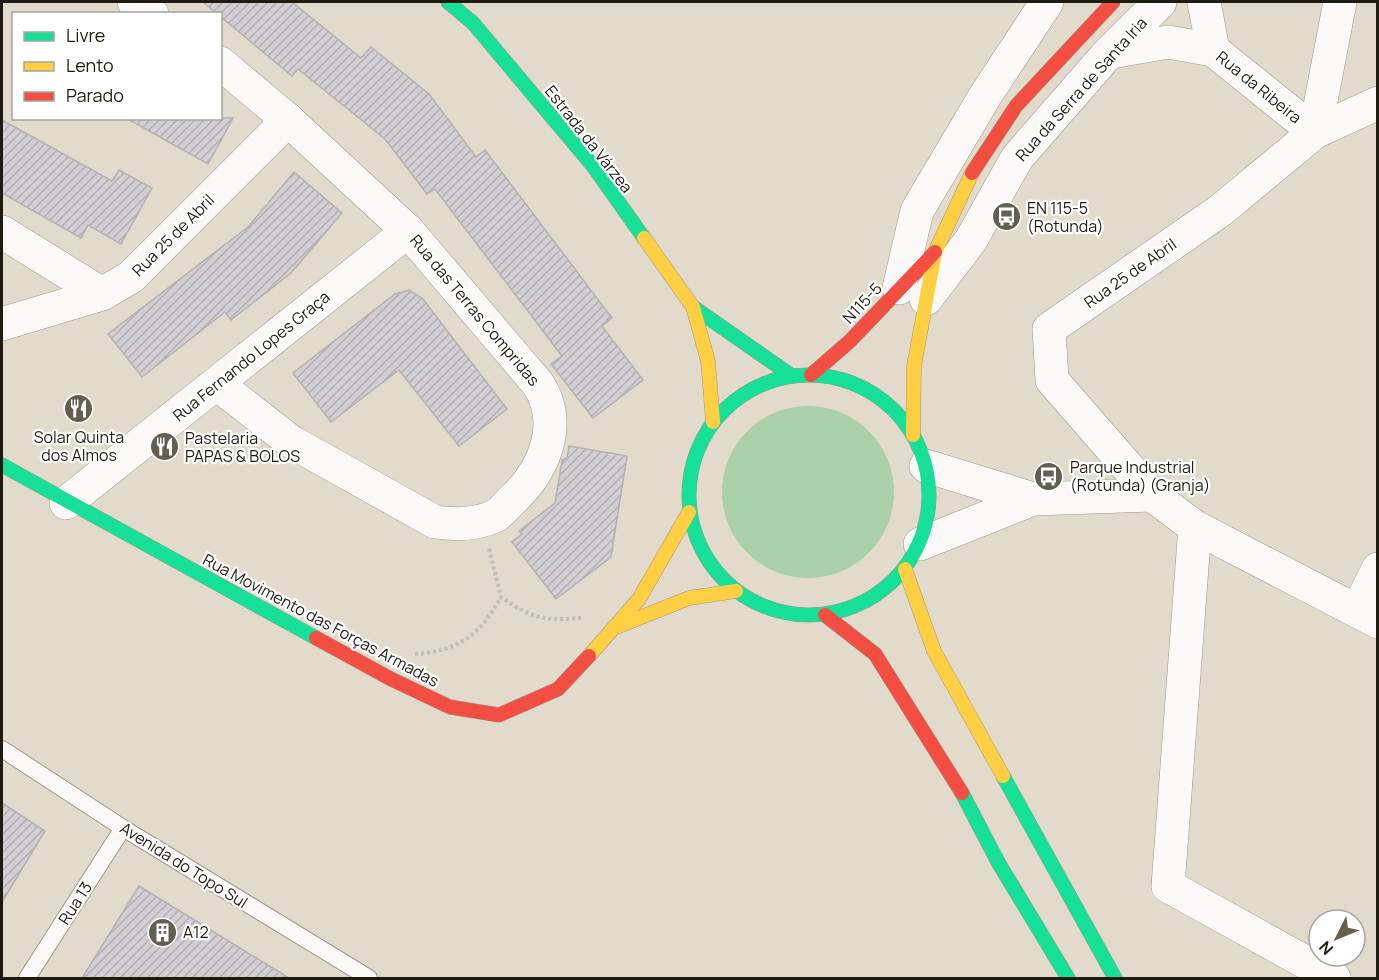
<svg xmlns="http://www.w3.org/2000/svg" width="1379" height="980" font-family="Manrope,sans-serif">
<defs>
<pattern id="building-hatch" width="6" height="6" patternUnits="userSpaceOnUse" patternTransform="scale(1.5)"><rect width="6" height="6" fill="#d1ced4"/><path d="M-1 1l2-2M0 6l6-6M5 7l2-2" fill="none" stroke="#b3b0b5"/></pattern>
</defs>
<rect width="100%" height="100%" fill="#e2daca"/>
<circle fill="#a9d0a9" cx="808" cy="492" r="86"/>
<g fill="url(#building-hatch)" stroke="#b4b1b0" stroke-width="1.5">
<path d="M203,2H292L361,58L371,47L429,94L476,157L485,150L612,318L602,326L643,380L593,418L551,364L562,356L435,189L427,194L385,139L298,69L292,76Z"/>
<path d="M126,118H233L208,164Z"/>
<path d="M2,120L112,181L119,170L152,188L121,244L88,225L81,238L2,193Z"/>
<path d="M294,172L342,213L291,273L231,320L225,312L142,377L108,334L248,227Z"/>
<path d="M409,290L423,299L507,409L459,446L399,370L331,422L293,373L395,294Z"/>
<path d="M569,446L627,456L611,557L556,599L512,542L522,534L519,531L555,503L562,460L567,458Z"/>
<path d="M2,803L45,831L2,902Z"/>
<path d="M139,886L289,978H82Z"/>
</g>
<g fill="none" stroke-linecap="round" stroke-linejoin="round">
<defs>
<g id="lane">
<path d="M2,749L123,828L369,978"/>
<path d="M27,978L123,828"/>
</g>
<g id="street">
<path d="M134,2L152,14"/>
<path d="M1204,2L1213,50L1315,132"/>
<path d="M1111,52L1168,42L1213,50"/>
<path d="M1378,103L1315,132L1221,210L1049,329L1052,380L1152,495L1195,527L1378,622"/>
<path d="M1315,132L1340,2"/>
<path d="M2,232L102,294"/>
<path d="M899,288L917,211L985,96L1047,2"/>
<path d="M926,299L971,240L1017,158L1105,57L1160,2"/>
<path d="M2,324L102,294L131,277L288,120"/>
<path d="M217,384L290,441L435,522C456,525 476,525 495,516C501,513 507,505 512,500C544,471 564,424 538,384L408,231L288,120L220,63"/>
<path d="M926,466L1033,499L1152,495"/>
<path d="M66,503L408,231"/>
<path d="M1195,527L1168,886L1334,978"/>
<path d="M920,544L1033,499"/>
<path d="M1357,611L1378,569"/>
</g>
<g id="fast">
<path d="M448,2L473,23L593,166L644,238"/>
<path d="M693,307L792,376"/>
<circle cx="809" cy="495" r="120"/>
<path d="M2,465L316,638"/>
<path d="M1003,776L1115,978"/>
<path d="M962,793L998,862L1068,978"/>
</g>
<g id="slow">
<path d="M644,238L693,307L708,361L713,422"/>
<path d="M913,435L914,366L935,252L972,173"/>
<path d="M905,569L934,651L1003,776"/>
<path d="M619,626L689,598L736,591"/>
<path d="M589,656L639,599L689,512"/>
</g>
<g id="jam">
<path d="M972,173L1016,106L1113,2"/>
<path d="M811,375L850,341L935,252"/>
<path d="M825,615L875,654L962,793"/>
<path d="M316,638L391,679L450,707L499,715L558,689L589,656"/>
</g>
</defs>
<use href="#lane" stroke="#9d978b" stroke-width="18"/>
<use href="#street" stroke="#9d978b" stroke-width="34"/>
<use href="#fast" stroke="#9d978b" stroke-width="15"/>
<use href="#slow" stroke="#9d978b" stroke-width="15"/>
<use href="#jam" stroke="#9d978b" stroke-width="15"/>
<g stroke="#c1bdb7" stroke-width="4" stroke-dasharray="3 3" stroke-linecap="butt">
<path d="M489,549L501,597C533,619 544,621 582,618"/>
<path d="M415,654C459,651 480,635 501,597"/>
</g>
<use href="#lane" stroke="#fbf9f7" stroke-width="16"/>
<use href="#street" stroke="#fbf9f7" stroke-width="33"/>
<use href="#fast" stroke="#16e098" stroke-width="14"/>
<use href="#slow" stroke="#ffcf43" stroke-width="14"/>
<use href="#jam" stroke="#f24e42" stroke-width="14"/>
</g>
<defs>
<symbol id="bus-disc" viewBox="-11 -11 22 22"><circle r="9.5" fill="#645e51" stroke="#fff"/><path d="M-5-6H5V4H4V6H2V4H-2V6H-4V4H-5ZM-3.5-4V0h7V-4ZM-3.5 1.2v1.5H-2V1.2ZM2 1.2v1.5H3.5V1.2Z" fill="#fff"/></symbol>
<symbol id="restaurant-disc" viewBox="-11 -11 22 22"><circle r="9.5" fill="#645e51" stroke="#fff"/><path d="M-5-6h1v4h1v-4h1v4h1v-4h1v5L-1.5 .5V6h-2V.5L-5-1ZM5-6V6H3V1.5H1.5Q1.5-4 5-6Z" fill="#fff"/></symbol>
<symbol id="building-disc" viewBox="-11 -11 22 22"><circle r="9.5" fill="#645e51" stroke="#fff"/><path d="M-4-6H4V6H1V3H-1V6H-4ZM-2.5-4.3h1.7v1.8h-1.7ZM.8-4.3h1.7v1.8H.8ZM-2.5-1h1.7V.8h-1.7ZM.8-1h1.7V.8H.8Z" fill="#fff"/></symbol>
</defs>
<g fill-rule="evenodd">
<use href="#bus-disc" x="990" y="200" width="33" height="33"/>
<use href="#restaurant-disc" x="62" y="392" width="33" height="33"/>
<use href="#restaurant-disc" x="148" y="430" width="33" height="33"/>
<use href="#bus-disc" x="1032" y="460" width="33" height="33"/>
<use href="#building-disc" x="146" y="916" width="33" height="33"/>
</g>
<g text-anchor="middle" stroke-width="4.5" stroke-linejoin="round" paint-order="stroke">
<g font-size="16" fill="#201b10" stroke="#fff">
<text transform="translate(1259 87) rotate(39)" y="6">Rua da Ribeira</text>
<text transform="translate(1081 89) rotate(-48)" y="6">Rua da Serra de Santa Iria</text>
<text transform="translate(589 139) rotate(52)" y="6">Estrada da Várzea</text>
<text transform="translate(173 235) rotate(-45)" y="6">Rua 25 de Abril</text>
<text transform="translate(1130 273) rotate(-35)" y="6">Rua 25 de Abril</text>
<text transform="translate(862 303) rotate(-47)" y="6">N115-5</text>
<text transform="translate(475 310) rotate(50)" y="6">Rua das Terras Compridas</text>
<text transform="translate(251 356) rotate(-39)" y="6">Rua Fernando Lopes Graça</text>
<text transform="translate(321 620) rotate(28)" y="6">Rua Movimento das Forças Armadas</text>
<text transform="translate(184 865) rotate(32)" y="6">Avenida do Topo Sul</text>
<text transform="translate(75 903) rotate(-57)" y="6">Rua 13</text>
</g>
<g font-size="16" fill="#201b10" stroke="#fff" text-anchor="start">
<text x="1027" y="214">EN 115-5<tspan x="1027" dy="18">(Rotunda)</tspan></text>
<text x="79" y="443" text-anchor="middle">Solar Quinta<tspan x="79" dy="18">dos Almos</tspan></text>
<text x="185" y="444">Pastelaria<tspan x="185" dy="18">PAPAS &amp; BOLOS</tspan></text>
<text x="1070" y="473">Parque Industrial<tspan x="1070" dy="18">(Rotunda) (Granja)</tspan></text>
<text x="183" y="938">A12</text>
</g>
</g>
<rect width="1379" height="980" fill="none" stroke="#201b10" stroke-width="6"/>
<rect x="12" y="12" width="210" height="108" fill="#ffffff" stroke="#a6a49f" stroke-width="1.5"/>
<rect x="24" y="32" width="30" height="9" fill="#16e098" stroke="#a6a49f" stroke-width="1.5"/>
<text x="66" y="42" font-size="18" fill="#201b10">Livre</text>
<rect x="24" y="62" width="30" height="9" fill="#ffcf43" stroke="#a6a49f" stroke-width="1.5"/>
<text x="66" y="72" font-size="18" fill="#201b10">Lento</text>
<rect x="24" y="92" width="30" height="9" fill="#f24e42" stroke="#a6a49f" stroke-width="1.5"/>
<text x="66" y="102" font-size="18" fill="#201b10">Parado</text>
<g transform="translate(1337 938) rotate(227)"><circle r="28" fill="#ffffff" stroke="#a6a49f" stroke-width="1.5"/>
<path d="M0-4.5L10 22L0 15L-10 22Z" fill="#645e51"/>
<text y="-9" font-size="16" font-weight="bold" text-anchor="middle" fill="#201b10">N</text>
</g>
</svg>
